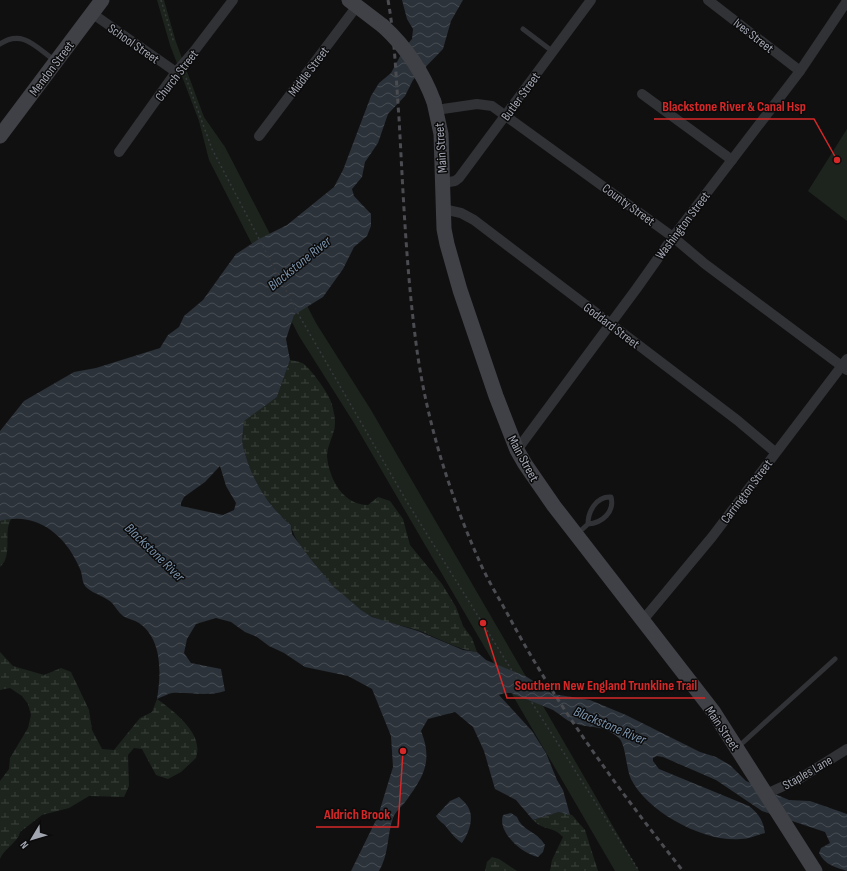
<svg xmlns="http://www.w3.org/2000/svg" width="847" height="871" font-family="'Sofia Sans Condensed',sans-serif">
<defs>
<pattern id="wetland-marsh" width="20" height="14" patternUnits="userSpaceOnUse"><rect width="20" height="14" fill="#1d241e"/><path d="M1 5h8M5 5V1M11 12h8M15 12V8" fill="none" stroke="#3b413c"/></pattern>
<pattern id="water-waves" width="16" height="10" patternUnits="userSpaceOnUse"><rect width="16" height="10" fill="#2b3239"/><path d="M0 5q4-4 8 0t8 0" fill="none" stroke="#474d53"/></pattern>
</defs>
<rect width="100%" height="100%" fill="#101011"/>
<g fill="url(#wetland-marsh)">
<path d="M290,360C294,361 298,361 302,363C309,366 329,394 331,402C333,407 335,417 335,423C335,434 327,445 327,456C329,479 343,505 368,505L378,497L390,501L403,519L410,545L442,584L456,607L463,626L472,638L477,652C455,649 437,637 417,630C402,625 386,623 373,617C349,607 295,550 291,525C267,506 250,476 243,446C241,438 244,428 244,420L277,397Z"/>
<path d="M12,518C2,531 14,555 0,567V521Z"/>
<path d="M0,652L13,666L44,675L61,668L71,672L89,710L92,730L102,749L114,750L140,718L152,712L157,699C171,709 195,727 197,746C198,749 197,754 196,758L181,772L168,779L156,775L142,749L134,748L128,755L129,786L124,797L89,796L69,808L42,815L20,832C19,841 4,849 0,859V781L9,769L10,758L28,728L31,715L28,704L22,696L10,688L0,690Z"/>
<path d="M559,812L572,815L585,830L598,871H550L552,860L563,837C552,825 545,832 533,820Z"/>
<path d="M492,857L499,859L517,871H485L487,862Z"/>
</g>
<g fill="#1d241e">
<path d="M157,0H164L176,42L204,117L225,147L316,323L371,410L639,871H615L354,423L299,336L209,160L199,121L170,45Z"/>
<path d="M847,129V221L808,191Z"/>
</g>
<g fill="url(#water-waves)" fill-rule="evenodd">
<path d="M402,0H463L451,21L443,49L413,80L405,96L388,114L378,143L365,162L362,177L352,189L354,196L371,214V226L367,236L354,247L343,269L323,297L294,315L286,339L290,360L277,397L244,421C244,428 241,438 243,446C250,476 267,506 291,525L292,534L312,561L334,587L361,610L372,617L418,631L463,650L477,652L486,660L527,677L553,694L590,700L626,715L700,752L716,757L730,765L746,781L775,794L789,800L810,801L847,814V871C835,867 825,865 819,853L821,848L830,843L825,832L762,811L716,780L663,757L657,756L653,758V761L659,769L749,806C759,814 763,820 765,833C757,835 749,839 741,839C705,843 647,812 631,779C626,769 626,745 619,738C603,724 590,729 574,723C566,721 560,714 553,710C549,708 513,694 511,693C507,693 503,693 499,695L532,731L546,753L557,780L563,790L570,815L559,812L533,820L516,800L495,789L484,751L473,727L455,712L428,719L421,731C433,761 424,776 406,801C402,806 395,812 393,818C387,835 389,855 379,871H351L378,816L393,767L391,736L372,689L348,676L305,667L284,653L269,646L257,637L245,632L231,622L216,618L196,624L187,639L184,653L191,663L221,669L225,691C206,697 190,692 172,693C167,694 162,697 157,699C161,674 163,640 139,623C134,620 128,619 123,616C118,612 115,606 111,602C104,596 94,594 87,588C81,583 83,575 80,569C66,535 37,511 0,521V431L24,401L74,372L96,368L160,348L168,335L179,327L184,316L203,300L236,254L259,239L287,225L334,187L343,170L371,96L379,83L391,73L405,47L412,39L413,29L407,19ZM220,466L226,486L236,503L234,510L223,515L181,506V503L184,497L205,482Z"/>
<path d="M459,797C461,799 464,801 466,804C476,816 469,833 462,843C455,838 452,834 447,828C444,823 439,822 436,816L450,801Z"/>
<path d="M511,813L517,817C523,832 536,830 545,845L543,852L538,857C522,854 497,832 503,815Z"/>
</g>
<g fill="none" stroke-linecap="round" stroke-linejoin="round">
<g stroke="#37393d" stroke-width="1.5" stroke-dasharray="2 3" stroke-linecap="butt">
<path d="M161,0L174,43"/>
<path d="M186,78L212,149L300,317L407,502L534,706L639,871"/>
</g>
<g stroke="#313236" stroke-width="5">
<path d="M523,29L552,51"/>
<path d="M0,44C22,29 36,47 54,60"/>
<path d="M577,534L588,524C588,512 596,496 611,497C615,512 602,523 588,524"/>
<path d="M738,747L835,659"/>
</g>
<g stroke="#313236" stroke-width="10">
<path d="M708,0L800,71"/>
<path d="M93,14L176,72"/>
<path d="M642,94L732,160"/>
<path d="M436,110L477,104L492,106L673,237L705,264L847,370"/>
<path d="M259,136L357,6"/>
<path d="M119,152L176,72L195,50L233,0"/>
<path d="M443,183L455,181L459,178L591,0"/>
<path d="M443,209L461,213L474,220L737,420L775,452"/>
<path d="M517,450L637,288L673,237L800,71L847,1"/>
<path d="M643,620L712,537L847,359"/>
<path d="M766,794L799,779L847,749"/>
</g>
<g stroke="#404146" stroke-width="15">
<path d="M349,0L383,26"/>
<path d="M434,102L441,134L444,229L447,244L460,290L496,396L517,450L525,464L554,506L713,711L815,871"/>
<path d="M0,136L102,0"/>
</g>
<path stroke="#4b4c51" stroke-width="3" stroke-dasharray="5 4" stroke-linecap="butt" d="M388,0C395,39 396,79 399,118C403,190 406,264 415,335C424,412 447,488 478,558C486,577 497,595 507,613C556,705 618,789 683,871"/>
<path stroke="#404146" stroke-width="15" d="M383,26C407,48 423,72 434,102"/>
</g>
<g text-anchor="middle" stroke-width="3" stroke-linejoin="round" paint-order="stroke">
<g font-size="13" fill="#a2a6b1" stroke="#0b0b0c">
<text transform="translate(754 35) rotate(38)" y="5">Ives Street</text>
<text transform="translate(134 43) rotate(35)" y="5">School Street</text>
<text transform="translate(51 68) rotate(-53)" y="5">Mendon Street</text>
<text transform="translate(308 71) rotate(-53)" y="5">Middle Street</text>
<text transform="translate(176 75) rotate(-52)" y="5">Church Street</text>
<text transform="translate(520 96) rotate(-54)" y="5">Butler Street</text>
<text transform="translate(440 148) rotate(-94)" y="5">Main Street</text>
<text transform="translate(629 204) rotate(36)" y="5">County Street</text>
<text transform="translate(682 225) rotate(-53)" y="5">Washington Street</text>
<text transform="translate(612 325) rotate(37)" y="5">Goddard Street</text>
<text transform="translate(524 458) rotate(61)" y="5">Main Street</text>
<text transform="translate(746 491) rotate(-53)" y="5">Carrington Street</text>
<text transform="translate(723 728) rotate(56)" y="5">Main Street</text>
<text transform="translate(807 772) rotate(-30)" y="5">Staples Lane</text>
</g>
<g font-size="14" font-style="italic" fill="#7b92aa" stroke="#0b0b0c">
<text transform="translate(299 263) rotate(-39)" y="5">Blackstone River</text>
<text transform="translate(155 552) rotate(44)" y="5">Blackstone River</text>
<text transform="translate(610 725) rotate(23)" y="5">Blackstone River</text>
</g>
</g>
<path fill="none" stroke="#d62828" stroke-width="1.5" d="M837 160L814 119H654M483 623L507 698H705M403 751L398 827H316"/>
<g fill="#d62828" stroke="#0b0b0c" stroke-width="1.5">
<circle cx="837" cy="160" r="4"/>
<circle cx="483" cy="623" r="4"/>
<circle cx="403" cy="751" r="4"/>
</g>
<g font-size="14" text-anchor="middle" font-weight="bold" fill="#d62828" stroke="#0b0b0c" stroke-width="3" stroke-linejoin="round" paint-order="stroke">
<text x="734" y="111">Blackstone River &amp; Canal Hsp</text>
<text x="606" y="690">Southern New England Trunkline Trail</text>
<text x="357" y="819">Aldrich Brook</text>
</g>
<g transform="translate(32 839) rotate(232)" stroke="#0b0b0c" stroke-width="3" paint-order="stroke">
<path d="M0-3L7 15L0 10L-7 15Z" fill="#a2a6b1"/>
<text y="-6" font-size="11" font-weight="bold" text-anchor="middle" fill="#a2a6b1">N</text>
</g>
</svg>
